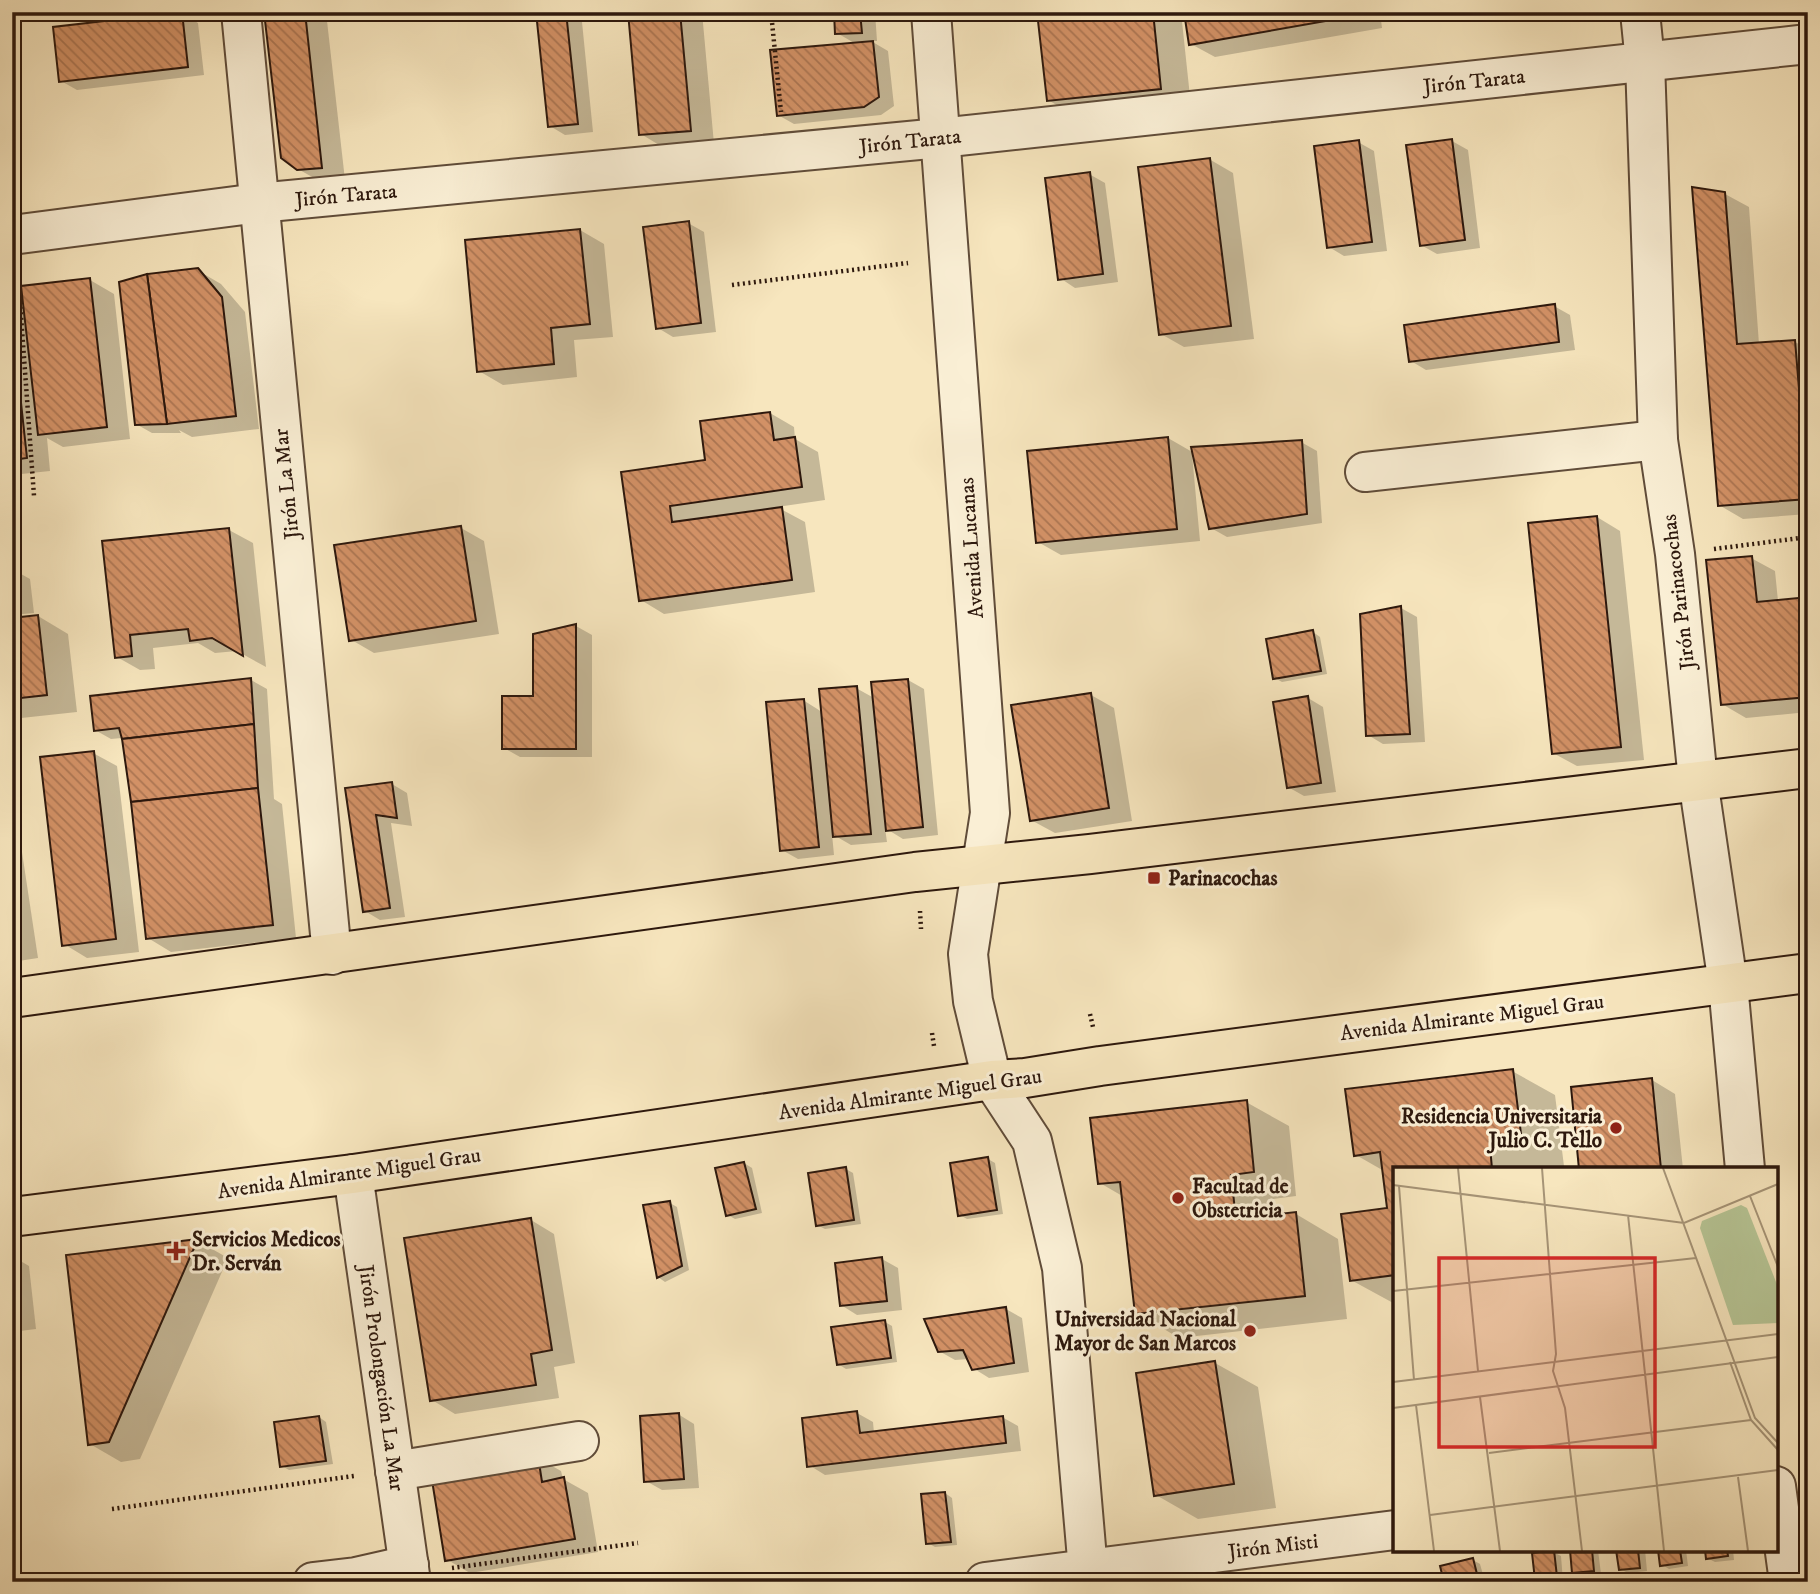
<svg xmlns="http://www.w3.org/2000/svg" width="1820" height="1594" font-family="'IM FELL DW Pica',serif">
<defs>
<pattern id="building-back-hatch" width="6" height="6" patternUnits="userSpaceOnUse" patternTransform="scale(1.75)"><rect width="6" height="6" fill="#d29166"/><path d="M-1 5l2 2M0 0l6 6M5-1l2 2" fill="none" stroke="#ab7552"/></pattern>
</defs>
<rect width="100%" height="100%" fill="#f7e6be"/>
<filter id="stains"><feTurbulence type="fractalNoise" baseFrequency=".00286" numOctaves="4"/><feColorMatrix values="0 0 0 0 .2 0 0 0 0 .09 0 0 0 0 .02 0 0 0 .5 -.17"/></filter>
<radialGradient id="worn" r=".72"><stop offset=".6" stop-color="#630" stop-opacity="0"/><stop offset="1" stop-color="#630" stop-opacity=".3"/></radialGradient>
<g fill="#0003">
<path d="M133,12H179L198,23L204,75L77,90L61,81L143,18Z"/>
<path d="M266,12H326L345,180L323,183L298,169Z"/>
<path d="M538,12H581L593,132L565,135L550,126Z"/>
<path d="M629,12H702L714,144L664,148L641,134Z"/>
<path d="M817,12H875L877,41H871L888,51L894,106L881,115L794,124L778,115L856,44L837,33L836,16L825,17Z"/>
<path d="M1039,12H1181L1191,106L1079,118L1048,100Z"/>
<path d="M1185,12H1380L1382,28L1215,57L1191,44Z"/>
<path d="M1500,12H1590V14L1515,21Z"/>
<path d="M1692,12H1789L1707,20Z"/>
<path d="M12,115L17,162L12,163Z"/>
<path d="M1452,141L1468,150L1480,248L1437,254L1421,245Z"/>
<path d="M1358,142L1374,151L1387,251L1344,256L1329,247Z"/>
<path d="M1209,159L1233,173L1254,339L1184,347L1161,334Z"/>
<path d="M1089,174L1105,183L1118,282L1075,288L1060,278Z"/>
<path d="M1725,194L1749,207L1759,344L1795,342L1808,349V514L1743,519L1719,505Z"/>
<path d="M688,223L704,232L716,332L673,337L658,328Z"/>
<path d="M580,230L604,244L613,337L574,340L577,377L503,385L479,371Z"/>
<path d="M197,270L221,284L245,312L259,429L192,437L179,430L181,433H152L136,424Z"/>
<path d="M90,280L114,294L130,439L63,447L47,438L50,471L12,475V300L25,308Z"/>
<path d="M1554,306L1570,315L1575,350L1426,370L1411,361Z"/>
<path d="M770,413L794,427L795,439L818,452L825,500L777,507L805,522L815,592L664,614L641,600L623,473L707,461Z"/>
<path d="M1168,438L1194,453L1192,454L1200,541L1061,555L1038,542Z"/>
<path d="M1301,442L1317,451L1322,523L1227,537L1211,528Z"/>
<path d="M1597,517L1620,531L1644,760L1577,766L1553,753Z"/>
<path d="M461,528L484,541L499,634L374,653L350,639Z"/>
<path d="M229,530L253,543L266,667L237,651L215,653L198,643L153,648L155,669L140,670L117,657L104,543Z"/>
<path d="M1751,558L1775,571L1778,601L1808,599V712L1746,718L1722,704Z"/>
<path d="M12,569L30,579L34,613L12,615Z"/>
<path d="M1401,608L1417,617L1425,742L1383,744L1368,735Z"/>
<path d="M38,616L68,634L77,712L12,719V619Z"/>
<path d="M576,626L592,635V757H520L504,748Z"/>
<path d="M1313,632L1320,637L1327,674L1282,682L1275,678Z"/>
<path d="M251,680L267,689L274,799L282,804L296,938L171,952L148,938L133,802L122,738L111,739L95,730Z"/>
<path d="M908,680L924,689L938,835L903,839L885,828L887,842L851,845L832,834L834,855L798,859L782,850L803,700L822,712L856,688L874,698Z"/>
<path d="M1091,695L1114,708L1132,821L1055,833L1031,820Z"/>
<path d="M1308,698L1323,707L1336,792L1304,796L1288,787Z"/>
<path d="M93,753L117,766L139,952L87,958L64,944Z"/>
<path d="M392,784L407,793L412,826L391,823L405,917L380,920L365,911L347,790Z"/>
<path d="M12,786L38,958L12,962Z"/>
<path d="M1512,1071L1555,1095L1564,1166L1542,1169H1395V1304L1351,1280L1389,1210L1384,1171L1356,1155Z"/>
<path d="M1652,1080L1675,1094L1683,1169H1581Z"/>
<path d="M1246,1102L1289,1126L1296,1196L1273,1199L1275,1217L1296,1214L1338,1239L1347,1319L1179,1338L1137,1313L1124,1197L1100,1183Z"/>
<path d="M988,1159L995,1163L1003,1214L967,1219L960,1215Z"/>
<path d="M744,1163L752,1168L762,1213L735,1219L728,1215Z"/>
<path d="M846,1169L853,1173L861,1224L825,1229L817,1225Z"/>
<path d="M670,1203L677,1207L689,1270L665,1282L658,1277L645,1207Z"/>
<path d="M531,1220L554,1234L575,1363L554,1367L559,1398L455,1414L432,1400Z"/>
<path d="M198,1241L228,1258L140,1459L121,1462L90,1444L67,1256Z"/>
<path d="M12,1256L29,1266L36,1329L12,1332Z"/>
<path d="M882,1259L898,1268L902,1310L857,1315L841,1305Z"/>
<path d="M1006,1309L1022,1318L1029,1372L989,1378L973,1368L969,1359L955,1360L939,1351Z"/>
<path d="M885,1322L892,1326L897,1362L846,1369L838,1364Z"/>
<path d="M1215,1363L1258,1387L1276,1508L1198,1519L1156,1495Z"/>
<path d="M857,1413L873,1422L874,1433L1002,1417L1018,1426L1021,1451L825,1475L809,1465Z"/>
<path d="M678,1414L694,1424L699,1488L662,1490L646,1481Z"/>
<path d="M319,1417L326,1422L333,1464L289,1470L282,1466Z"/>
<path d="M538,1458L561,1471L563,1479L588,1493L598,1552L470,1573L446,1559Z"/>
<path d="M945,1493L952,1498L957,1545L935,1547L928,1543Z"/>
<path d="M1572,1550H1598L1601,1574L1581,1577L1574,1572Z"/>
<path d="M1618,1550H1645L1647,1571L1628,1573L1620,1569Z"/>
<path d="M1660,1550H1686L1688,1566L1669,1569L1661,1564Z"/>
<path d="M1706,1550H1733L1734,1560L1715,1562L1707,1558Z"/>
<path d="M1553,1552L1561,1556L1563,1581L1541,1582L1536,1579Z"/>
<path d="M1473,1560L1480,1564L1485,1582H1446Z"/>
</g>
<g fill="url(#building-back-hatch)" stroke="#2d180d" stroke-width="2">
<path d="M182,12L188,67L59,82L53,27Z"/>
<path d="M264,12H305L322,168L297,170L281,158Z"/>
<path d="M536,12H566L578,124L548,127Z"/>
<path d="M628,12H680L691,131L639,135Z"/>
<path d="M834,12H860L862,33L835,34Z"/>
<path d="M1037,12H1153L1161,89L1047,101Z"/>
<path d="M1184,12H1359L1360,15L1189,45Z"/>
<path d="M873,41L879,97L864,107L777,116L770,50Z"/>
<path d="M1452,139L1465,240L1420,246L1406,145Z"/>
<path d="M1359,140L1372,242L1327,248L1314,146Z"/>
<path d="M1210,158L1231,326L1159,335L1138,167Z"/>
<path d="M1090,172L1103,274L1058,280L1045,178Z"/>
<path d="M1692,187L1725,192L1737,344L1795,340L1808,499L1718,506Z"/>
<path d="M689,221L701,323L656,329L643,227Z"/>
<path d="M580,229L590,324L551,328L554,364L477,372L465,240Z"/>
<path d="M198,268L222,297L236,416L167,424L147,274Z"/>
<path d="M147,274L167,424L135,425L119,282Z"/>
<path d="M90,278L107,427L38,435L21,286Z"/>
<path d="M1555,304L1559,342L1409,362L1404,325Z"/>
<path d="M12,320L27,458L12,460Z"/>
<path d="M770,412L774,440L795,437L802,487L670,506L672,522L782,507L792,580L639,601L621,472L705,460L700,421Z"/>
<path d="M1168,437L1177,529L1036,543L1027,451Z"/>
<path d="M1302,440L1307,514L1209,529L1191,447Z"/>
<path d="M1597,516L1621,747L1552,754L1528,523Z"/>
<path d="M461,526L476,621L349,641L334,545Z"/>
<path d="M229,528L243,656L212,638L190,641L188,629L130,635L132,656L115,658L102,541Z"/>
<path d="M1752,556L1757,602L1808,597V697L1721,705L1706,560Z"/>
<path d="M1401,606L1410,734L1366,736L1360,614Z"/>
<path d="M38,615L47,695L12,699V618Z"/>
<path d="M576,624V749H502V696H533V634Z"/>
<path d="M1313,630L1321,671L1273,679L1266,639Z"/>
<path d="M251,678L254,724L122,739L119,728L94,731L90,696Z"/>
<path d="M908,679L923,827L886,831L871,682Z"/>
<path d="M857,686L871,834L833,837L819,689Z"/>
<path d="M1091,693L1109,808L1030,821L1011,705Z"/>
<path d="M1308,696L1321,783L1287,788L1273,702Z"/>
<path d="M804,699L819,847L780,851L766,702Z"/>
<path d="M254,724L258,788L131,802L122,739Z"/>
<path d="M94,751L116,939L62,946L40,757Z"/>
<path d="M392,782L397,818L376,815L390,908L363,912L345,788Z"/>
<path d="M258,788L273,925L146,939L131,802Z"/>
<path d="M1513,1069L1522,1142L1490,1146L1492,1169H1395V1275L1350,1281L1341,1214L1387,1208L1380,1152L1354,1156L1345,1089Z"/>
<path d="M1652,1078L1661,1169H1579L1571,1087Z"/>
<path d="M1247,1100L1254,1172L1231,1175L1236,1219L1296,1212L1305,1296L1135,1314L1120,1182L1098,1184L1090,1118Z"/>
<path d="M988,1157L997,1210L958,1216L950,1163Z"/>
<path d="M744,1162L756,1209L726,1216L715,1168Z"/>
<path d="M846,1167L854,1220L816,1226L808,1173Z"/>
<path d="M670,1201L682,1266L657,1278L643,1205Z"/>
<path d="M531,1218L552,1350L531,1354L536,1385L430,1401L404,1238Z"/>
<path d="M198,1239L109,1442L88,1445L66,1255Z"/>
<path d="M882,1257L887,1301L840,1306L835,1263Z"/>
<path d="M1006,1307L1014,1363L972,1370L963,1350L938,1352L924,1319Z"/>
<path d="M885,1320L891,1358L837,1365L831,1327Z"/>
<path d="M1215,1361L1234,1484L1154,1496L1136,1373Z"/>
<path d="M857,1411L860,1433L1003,1416L1006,1443L807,1467L802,1418Z"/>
<path d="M679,1413L684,1479L644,1482L640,1416Z"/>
<path d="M319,1416L326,1461L280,1467L274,1422Z"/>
<path d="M538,1456L542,1482L564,1477L575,1539L445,1561L431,1474Z"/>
<path d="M945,1492L951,1542L926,1544L921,1494Z"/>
<path d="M1554,1550L1557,1577L1535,1580L1532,1553Z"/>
<path d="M1570,1550H1592L1594,1571L1572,1573Z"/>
<path d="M1616,1550H1638L1640,1568L1619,1570Z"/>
<path d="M1658,1550H1680L1682,1563L1660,1566Z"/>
<path d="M1705,1550H1727L1728,1556L1706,1559Z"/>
<path d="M1473,1558L1479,1582H1444L1440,1566Z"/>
</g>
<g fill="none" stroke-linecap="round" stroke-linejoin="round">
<defs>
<g id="minor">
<path d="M241,12L332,955"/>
<path d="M931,12L990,813L968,954L973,1001L992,1080L1032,1141L1062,1268L1089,1582"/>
<path d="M1640,12L1645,62L1658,440L1675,554L1698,780L1728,984L1745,1169"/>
<path d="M12,235L258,203L940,138L1808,44"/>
<path d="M1365,472L1658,440"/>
<path d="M353,1174L411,1582"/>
<path d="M395,1471L579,1441"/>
<path d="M1776,1486L1789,1582"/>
<path d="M313,1582L356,1577L409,1565"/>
<path d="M985,1582L1395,1530"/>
</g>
<g id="major">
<path d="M12,998L915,872L1090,854L1808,768"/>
<path d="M12,1217L353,1174L992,1080L1025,1078L1100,1066L1808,973"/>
</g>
</defs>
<use href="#minor" stroke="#604c39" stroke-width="42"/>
<use href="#major" stroke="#2d180d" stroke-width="42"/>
<g stroke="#2d180d" stroke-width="4.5" stroke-dasharray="2 3.5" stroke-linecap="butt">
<path d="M771,12L781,112"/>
<path d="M18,274L34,496"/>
<path d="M732,285L908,263"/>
<path d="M1714,549L1808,537"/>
<path d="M920,911L921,929"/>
<path d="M1090,1014L1093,1027"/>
<path d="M932,1033L934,1046"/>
<path d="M112,1509L354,1476"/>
<path d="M452,1568L638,1543"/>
</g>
<use href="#minor" stroke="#faefd5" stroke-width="38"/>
<use href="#major" stroke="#f7e6be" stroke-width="38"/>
</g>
<g fill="#8f2418" stroke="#faefd5" stroke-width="2.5">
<rect x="1147" y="871" width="14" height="14" rx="3.5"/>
<circle cx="1616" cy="1128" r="7"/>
<circle cx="1178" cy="1198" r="7"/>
<path d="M172.5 1240.5h7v7h7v7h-7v7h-7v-7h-7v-7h7z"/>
<circle cx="1250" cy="1331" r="7"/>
</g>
<g text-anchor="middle" stroke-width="6" stroke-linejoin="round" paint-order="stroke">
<g font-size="21" fill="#2d180d" stroke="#faefd5">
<text transform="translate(1474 81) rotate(-6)" y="7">Jirón Tarata</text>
<text transform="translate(910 141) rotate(-6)" y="7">Jirón Tarata</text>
<text transform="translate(346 195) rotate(-5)" y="7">Jirón Tarata</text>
<text transform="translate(286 484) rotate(-96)" y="7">Jirón La Mar</text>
<text transform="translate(971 548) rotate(-94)" y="7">Avenida Lucanas</text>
<text transform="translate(1678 592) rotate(-97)" y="7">Jirón Parinacochas</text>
<text transform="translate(1472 1017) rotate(-7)" y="7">Avenida Almirante Miguel Grau</text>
<text transform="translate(910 1094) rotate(-8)" y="7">Avenida Almirante Miguel Grau</text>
<text transform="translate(349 1173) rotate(-8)" y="7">Avenida Almirante Miguel Grau</text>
<text transform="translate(382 1378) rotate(82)" y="7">Jirón Prolongación La Mar</text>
<text transform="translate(1273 1546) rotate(-7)" y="7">Jirón Misti</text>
</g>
<g font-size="21" font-weight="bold" fill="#2d180d" stroke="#faefd5" text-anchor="start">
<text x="1168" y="885">Parinacochas</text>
<text x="1602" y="1123" text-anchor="end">Residencia Universitaria<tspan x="1602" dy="24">Julio C. Tello</tspan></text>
<text x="1192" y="1193">Facultad de<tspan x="1192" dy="24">Obstetricia</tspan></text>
<text x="192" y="1246">Servicios Medicos<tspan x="192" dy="24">Dr. Serván</tspan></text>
<text x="1236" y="1326" text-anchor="end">Universidad Nacional<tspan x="1236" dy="24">Mayor de San Marcos</tspan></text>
</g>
</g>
<g transform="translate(1393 1167)">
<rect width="385" height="385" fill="#f7e6be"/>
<path d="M348,38L354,41L385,120V156L340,158L307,61L309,54Z" fill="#b7c696"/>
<path fill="none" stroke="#a69477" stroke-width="2" d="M65,1L85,204M149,1L163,187L160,204L172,241L189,384M270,1L362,251L385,276M0,18L291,56L385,17M6,19L21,213M357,29L385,100M235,48L271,384M0,124L303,91M337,195L358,253L385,283M0,215L385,167M87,230L107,384M23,238L41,384M0,241L385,190M96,286L358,253M345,310L355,384M37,348L385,303"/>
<path fill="#d62828" fill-opacity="0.15" stroke="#d62828" stroke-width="3.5" d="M46,91H262V280H46Z"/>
<rect width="385" height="385" fill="none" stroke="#2d180d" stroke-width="3.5"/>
</g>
<rect width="1820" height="1594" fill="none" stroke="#f7e6be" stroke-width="42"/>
<rect x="14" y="14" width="1792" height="1566" fill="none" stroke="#2d180d" stroke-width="3.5"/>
<rect x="21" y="21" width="1778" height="1552" fill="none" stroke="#2d180d" stroke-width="2"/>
<rect width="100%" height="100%" filter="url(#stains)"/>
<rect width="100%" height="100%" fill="url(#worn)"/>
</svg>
